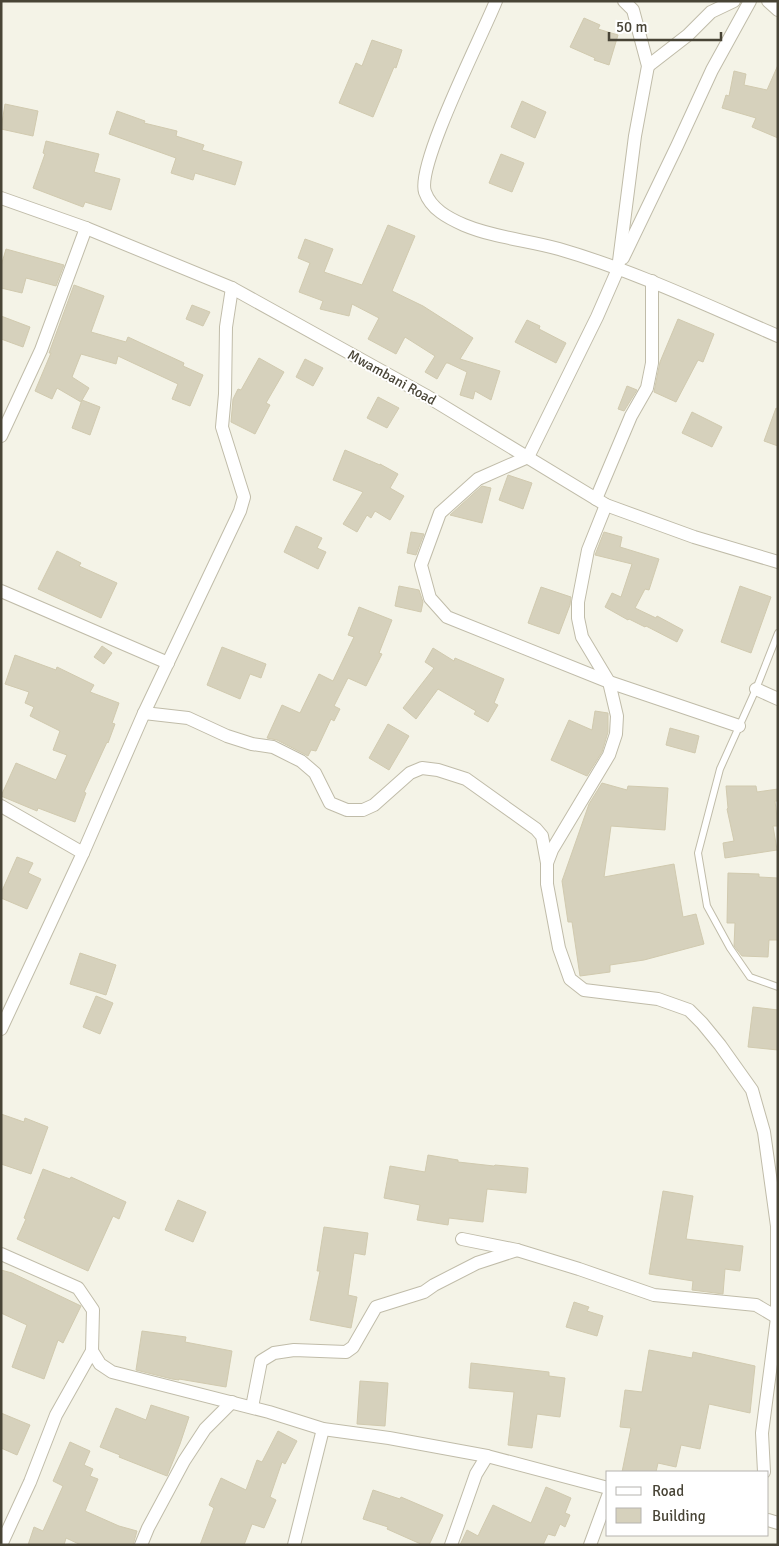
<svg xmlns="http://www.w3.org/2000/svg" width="779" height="1546" font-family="Signika,sans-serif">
<rect width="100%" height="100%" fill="#f4f3e7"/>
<g fill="#d6d1bc" stroke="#d1caaf">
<path d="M584,18L600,25L598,29L618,35L609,65L594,60L595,58L570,47Z"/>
<path d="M372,40L402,50L396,68L394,67L373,117L339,103L356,63L362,66Z"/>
<path d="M778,65V138L752,127L756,118L722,108L726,95L729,96L734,71L746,74L744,85L767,90Z"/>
<path d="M522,101L546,112L535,138L511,127Z"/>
<path d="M5,104L38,111L33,136L1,129Z"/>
<path d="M117,111L145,121L144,123L177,131L176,136L204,145L202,150L242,162L235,185L195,173L193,180L171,173L176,158L109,134Z"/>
<path d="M46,141L99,154L94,172L120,179L111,210L85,202L83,207L33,188L45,154L43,153Z"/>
<path d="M501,154L524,163L512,192L489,183Z"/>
<path d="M388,225L415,236L392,291L423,306L473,338L460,359L500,371L491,400L475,391L473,399L460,395L467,372L448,363H446L437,379L425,372L435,356L405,337L396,354L368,339L379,318L352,304L349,316L320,309L323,301L299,292L310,263L298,258L305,239L333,249L324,272L362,285Z"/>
<path d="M6,249L64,265L56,286L26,278L22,293L1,288V266Z"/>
<path d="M74,285L104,296L91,332L126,342L128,337L184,363L183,366L203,375L190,406L172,399L178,384L118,356L116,364L81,354L72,377L89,388L81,402L57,388L52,399L35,391L51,353H49Z"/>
<path d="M192,305L210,312L203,326L186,319Z"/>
<path d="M1,316L30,327L23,347L1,339Z"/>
<path d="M678,319L714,334L703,362L698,360L676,402L654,392L660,362Z"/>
<path d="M527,320L540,326L539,329L566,343L556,363L515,342Z"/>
<path d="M259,358L284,372L266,403L270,405L255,434L231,422L233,399L238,389L241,390Z"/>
<path d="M305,359L323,368L313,386L296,377Z"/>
<path d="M627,386L637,390L624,411L618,409Z"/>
<path d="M378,397L399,408L387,428L367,418Z"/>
<path d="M82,400L100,407L90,435L72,428Z"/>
<path d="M776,408L778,409V446L764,441Z"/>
<path d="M692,412L722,427L712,447L682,433Z"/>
<path d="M345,450L380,465V464L398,474L390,488L404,496L390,520L375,511L371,518L367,515L357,532L343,524L363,492L333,480Z"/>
<path d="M508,475L532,483L523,509L499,500Z"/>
<path d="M482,486L491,488L482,523L450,515Z"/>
<path d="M296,526L322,538L317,548L326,552L318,569L284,552Z"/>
<path d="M411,532L424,534L416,555L407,553Z"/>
<path d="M604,532L622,537L620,547L659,559L649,590L645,589L635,608L656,618L657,616L683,630L677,642L646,626L645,627L629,619L628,620L605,607L612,593L621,597L632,564L595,555Z"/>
<path d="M57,551L81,563L79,566L117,583L101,618L38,589Z"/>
<path d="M399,586L419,590L423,602L421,612L395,606Z"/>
<path d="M740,586L771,597L751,653L721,642Z"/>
<path d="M541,587L571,597L570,605L559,634L528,623Z"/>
<path d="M359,607L392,620L379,653L382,654L366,686L348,678L334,706L340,709L334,721L331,719L316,751L311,750L308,756L277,740L267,738L282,705L300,713L319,674L333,681L354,637L348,635Z"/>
<path d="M102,646L112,653L104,664L94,657Z"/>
<path d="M222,647L266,664L261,678L250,674L240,699L207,685Z"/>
<path d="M433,648L454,661L455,658L504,679L494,703L498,705L488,722L474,714L476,711L438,689L416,719L403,708L434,668L425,662Z"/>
<path d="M15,655L56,670L57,667L94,685L90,692L119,703L112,723L115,724L108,743L107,742L84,792L86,793L75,822L38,808L37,811L1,796L16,763L56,780L67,755L53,750L60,731L30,716L34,707L25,703L29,692L5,684Z"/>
<path d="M595,711L608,713V732L602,752L587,776L551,760L569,720L592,730Z"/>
<path d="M388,724L409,736L389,770L369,758Z"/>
<path d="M670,728L699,736L695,753L666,745Z"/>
<path d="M602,783L627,790L628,786L668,788L665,830L611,826L604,877L674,864L683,917L696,914L704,944L644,960L610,965V972L580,976L572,922H568L562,881L589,804Z"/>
<path d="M726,786H756L757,792L778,789V801H775L778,826H773L777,850L725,858L723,843L734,841L727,809L728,808Z"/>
<path d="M17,857L33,863L28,873L41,879L27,909L1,898V893Z"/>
<path d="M728,873L759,874V877L778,878V940H769L768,957L742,956L734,946L735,923H727Z"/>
<path d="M80,953L116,965L106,995L70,984Z"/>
<path d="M96,996L113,1003L100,1034L83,1027Z"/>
<path d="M753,1007L778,1010V1050L748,1047Z"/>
<path d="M1,1114L24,1122L25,1118L48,1127L31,1174L1,1164Z"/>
<path d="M428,1155L458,1160V1162L494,1166L495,1165L528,1168L526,1193L487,1189L483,1222L449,1218L448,1225L417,1220L420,1205L384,1198L390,1166L425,1172Z"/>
<path d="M43,1169L70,1179L71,1177L126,1202L119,1219L113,1216L88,1271L17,1239L26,1219L24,1218Z"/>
<path d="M663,1191L693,1196L686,1239L743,1246L740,1271L725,1269L723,1294L692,1290L693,1281L649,1274Z"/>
<path d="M178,1200L206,1212L193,1242L165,1230Z"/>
<path d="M324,1227L368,1233L365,1255L354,1253L348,1295L357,1297L351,1328L310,1320L320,1271H317Z"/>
<path d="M1,1270L12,1273L81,1306L63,1343L58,1340L44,1379L12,1367L27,1325L1,1313Z"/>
<path d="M574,1302L589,1307L587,1311L603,1316L597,1336L566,1327Z"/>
<path d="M142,1331L186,1337L185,1342L232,1351L226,1387L179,1379V1380L172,1379L136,1370Z"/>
<path d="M649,1350L692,1358L693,1352L755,1366L750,1413L709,1404L700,1449L681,1445L676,1467L658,1463L656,1472H622L631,1428L620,1427L625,1390L642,1392Z"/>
<path d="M471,1363L549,1372V1376L565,1378L560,1417L537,1414L532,1448L508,1445L514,1392L469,1388Z"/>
<path d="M360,1381L388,1383L385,1426L357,1424Z"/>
<path d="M151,1405L189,1417L180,1444L167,1476L119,1457L120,1455L100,1447L116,1408L146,1420Z"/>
<path d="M1,1413L30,1425L17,1455L1,1448Z"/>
<path d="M278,1431L297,1441L285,1464L282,1462L270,1497L276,1500L264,1528L252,1524L244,1545H200L214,1508L209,1505L221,1478L246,1490L257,1460L262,1462Z"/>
<path d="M70,1442L90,1451L84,1465L93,1469L90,1476L98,1479L85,1511L119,1526L137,1531L133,1545H81L66,1538L64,1545H28L34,1527L43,1531L63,1486L53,1481Z"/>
<path d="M546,1487L571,1498L565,1513L570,1515L565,1527L560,1524L555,1536L548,1534L543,1545H460L467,1530L478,1536L493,1505L531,1523Z"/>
<path d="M373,1490L400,1499L401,1497L443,1515L429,1545H423L387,1529L388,1527L363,1519Z"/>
</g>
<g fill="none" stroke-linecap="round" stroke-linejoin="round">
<defs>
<path id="service" d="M778,633L756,689L720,769L698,853L707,906L730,948L750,977L778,987"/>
<g id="minor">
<path d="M496,1C483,34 416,165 425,192C431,209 448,218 464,225C495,238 528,240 559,249C635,271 706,305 778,336"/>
<path d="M624,1L633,10L648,66L635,136L618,269L597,317L528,457L478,479L440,513L421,565L430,598L447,617L609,682L739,726"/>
<path d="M768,1L778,10"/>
<path d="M648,66L688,35L711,12L734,1"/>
<path d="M1,198L86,228L232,288L425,395L606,505L694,537L778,562"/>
<path d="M623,258L677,146L712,70L750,1"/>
<path d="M1,436L41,350L86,228"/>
<path d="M596,499L631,416L647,388L652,363V281"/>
<path d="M606,505L588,550L578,602V618L582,637L609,682L617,716L616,734L609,755L552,850L547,863V884L559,948L570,979L584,990L658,999L689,1010L702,1023L720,1045L752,1090L764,1132L777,1226V1318L762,1433L764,1472"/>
<path d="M1,591L168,663"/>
<path d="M756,689L778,699"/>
<path d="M144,713L188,718L227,736L252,744L273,747L301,761L315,773L330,803L347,810H363L374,805L410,773L422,768L438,770L466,779L536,829L542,836L547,863"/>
<path d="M1,806L83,853"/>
<path d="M1,1029L83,853L144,713L240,511L244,497L222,427L225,394L226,327L232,288"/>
<path d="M462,1239L517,1250L579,1269L654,1295L756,1305L778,1318"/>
<path d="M1,1254L78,1288L93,1310L92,1351L100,1364L112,1372L269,1412L323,1429L389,1438L487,1456L608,1488"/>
<path d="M252,1407L261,1361L274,1353L294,1350L346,1352L353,1347L376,1307L424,1292L434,1285L477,1263L517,1250"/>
<path d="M768,1520L778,1523"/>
<path d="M1,1545L30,1482L56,1415L92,1351"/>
<path d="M141,1545L148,1528L184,1461L205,1429L232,1402"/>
<path d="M294,1545L323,1429"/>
<path d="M451,1545L476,1474L487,1456"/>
<path d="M590,1545L608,1496"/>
</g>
</defs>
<use href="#service" stroke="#c0bca9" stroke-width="8"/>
<use href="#minor" stroke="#c0bca9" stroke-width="14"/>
<use href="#service" stroke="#fff" stroke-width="6"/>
<use href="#minor" stroke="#fff" stroke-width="12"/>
</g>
<g text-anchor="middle" stroke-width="4" stroke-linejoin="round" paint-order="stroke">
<g font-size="14" fill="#484436" stroke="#fff">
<text transform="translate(392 377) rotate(29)" y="5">Mwambani Road</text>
</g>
</g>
<rect width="779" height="1546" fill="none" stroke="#484436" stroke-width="5"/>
<rect x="606" y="1471" width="162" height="65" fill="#ffffff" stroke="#b6b4af"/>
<rect x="616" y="1487" width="25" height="8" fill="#ffffff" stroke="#b6b4af"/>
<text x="652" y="1496" font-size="15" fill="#484436">Road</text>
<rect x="616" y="1508" width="25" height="15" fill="#d6d1bc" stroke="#b6b4af"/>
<text x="652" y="1521" font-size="15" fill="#484436">Building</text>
<path d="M609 32v8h112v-8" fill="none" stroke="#484436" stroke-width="2.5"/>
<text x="616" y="32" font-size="15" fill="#484436" stroke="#ffffff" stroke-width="4" paint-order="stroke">50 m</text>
</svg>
